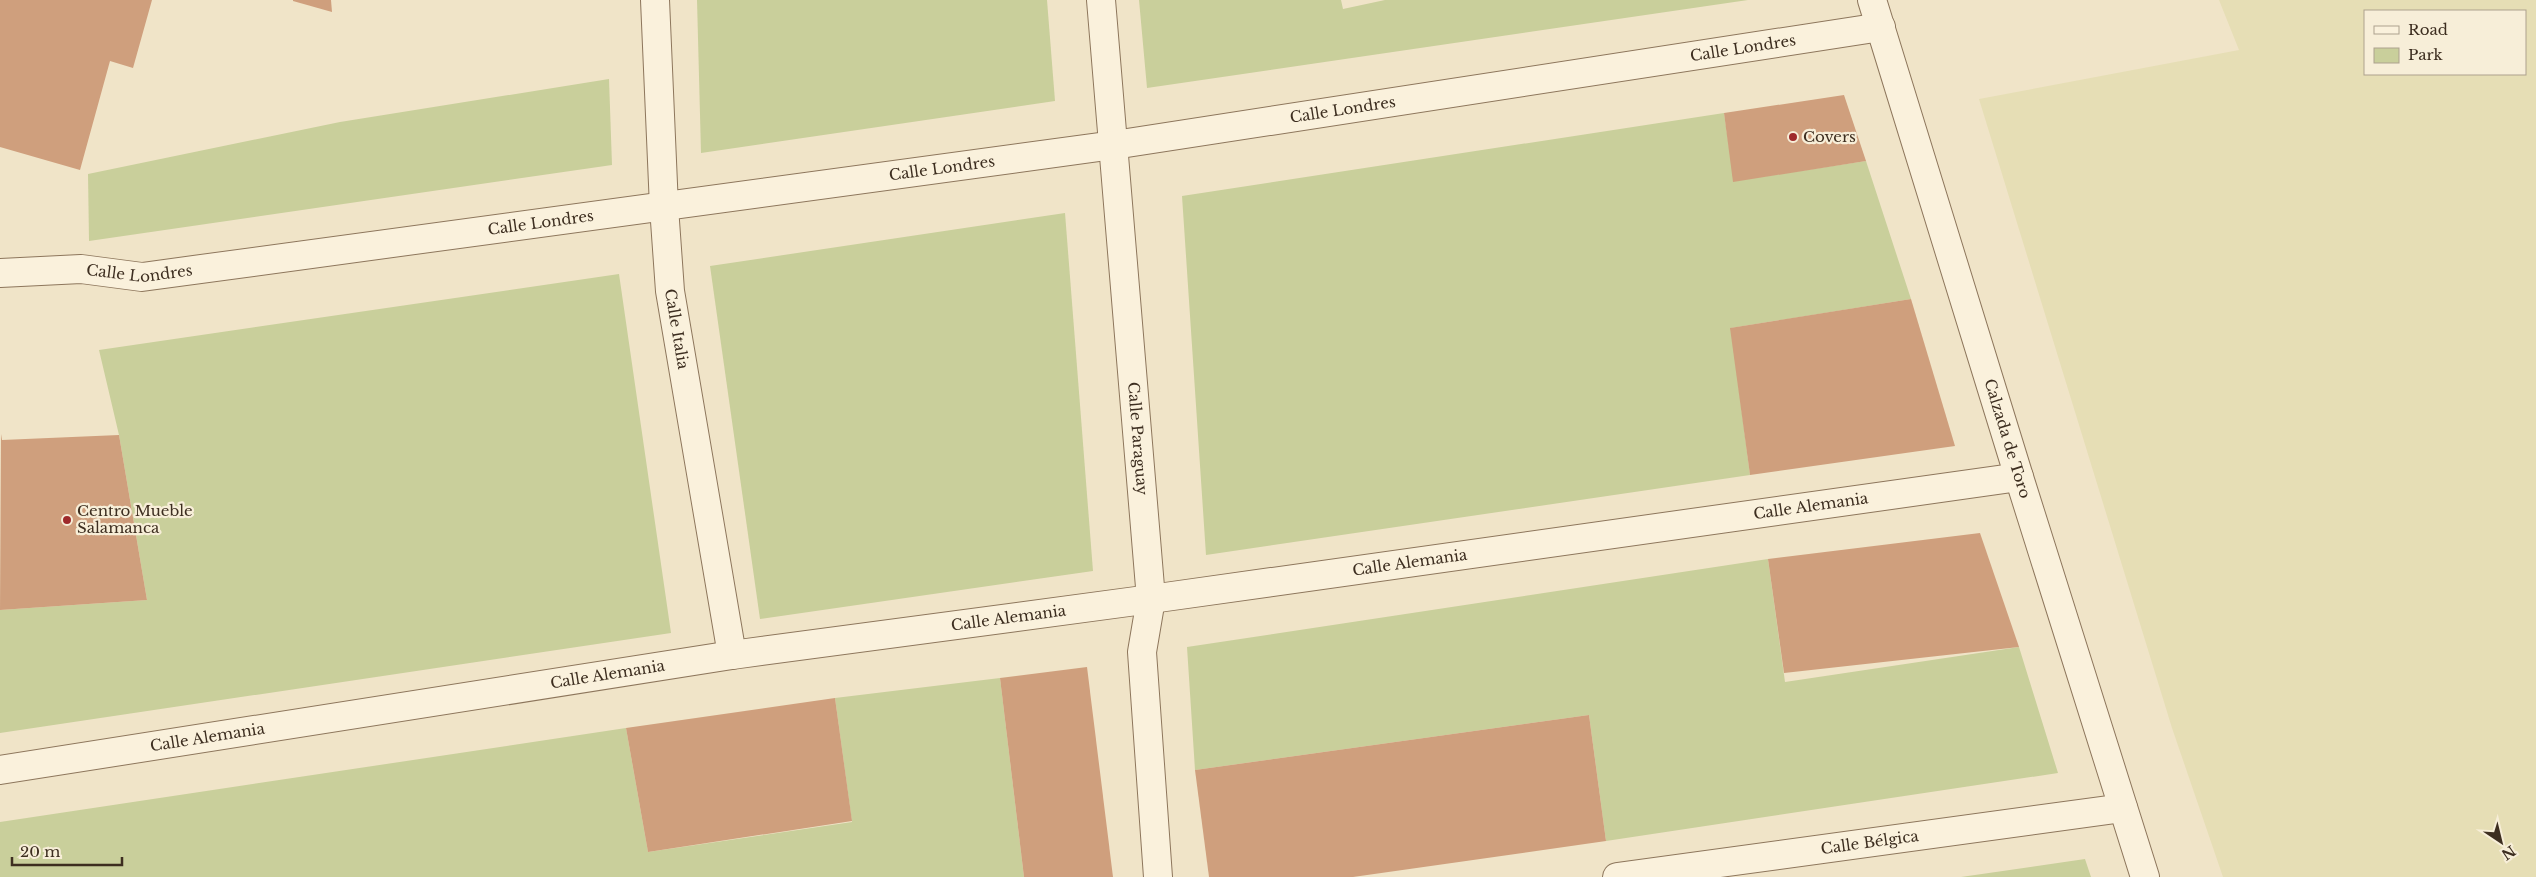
<svg xmlns="http://www.w3.org/2000/svg" width="2536" height="877" font-family="'Libre Baskerville',serif">
<rect width="100%" height="100%" fill="#f0e4c8"/>
<path fill="#e6deb5" fill-rule="evenodd" d="M2219,0H2536V877H2223L2172,728L1979,99L2239,50ZM2365,11H2525V74H2365Z"/>
<g fill="#c9cf9b">
<path d="M697,0H1047L1055,101L701,153Z"/>
<path d="M1139,0H1341L1343,9L1385,0H1748L1147,88Z"/>
<path d="M609,79L612,165L89,241L88,174L340,122Z"/>
<path d="M1724,113L1734,181L1866,161L1911,299L1731,328L1750,475L1206,555L1182,196Z"/>
<path d="M1065,213L1093,571L760,619L710,266Z"/>
<path d="M619,274L671,633L0,733V610L147,600L119,435L99,350Z"/>
<path d="M1768,559L1785,682L2019,647L2058,773L1606,841L1589,715L1195,770L1187,647Z"/>
<path d="M1000,678L1024,877H0V822L626,728L648,852L852,822L835,698Z"/>
<path d="M2085,859L2091,877H1961Z"/>
</g>
<g fill="#cf9f7d">
<path d="M0,0H152L133,68L110,61L80,170L0,147Z"/>
<path d="M293,0H331L332,12L293,1Z"/>
<path d="M1844,95L1866,161L1733,182L1724,113Z"/>
<path d="M1911,299L1955,446L1750,475L1730,328Z"/>
<path d="M1,434L2,440L119,435L147,600L0,610Z"/>
<path d="M1980,533L2019,647L1784,673L1768,559Z"/>
<path d="M1087,667L1113,877H1024L1000,678Z"/>
<path d="M835,698L852,821L648,852L626,728Z"/>
<path d="M1589,715L1606,841L1353,877H1209L1195,770Z"/>
</g>
<g fill="none" stroke-linecap="round" stroke-linejoin="round">
<defs>
<g id="minor">
<path id="s1" d="M655,0L664,207L670,291L732,655"/>
<path id="s2" d="M1101,0L1151,599L1142,652L1158,877"/>
<path id="s3" d="M1872,0L2019,477L2145,877"/>
<path id="s4" d="M0,273L81,269L142,277L1114,145L1881,27"/>
<path id="s5" d="M0,770L732,655L1151,599L2019,477"/>
<path id="s6" d="M1617,877L2123,808"/>
</g>
</defs>
<use href="#minor" stroke="#8d765c" stroke-width="30"/>
<use href="#minor" stroke="#faf1dc" stroke-width="28"/>
</g>
<g fill="#9e2a2b" stroke="#f7eed8" stroke-width="2">
<circle cx="1793" cy="137" r="5"/>
<circle cx="67" cy="520" r="5"/>
</g>
<g text-anchor="middle" stroke-width="4.5" stroke-linejoin="round" paint-order="stroke">
<g font-size="15" fill="#3d2e20" stroke="#f7eed8">
<text dy="5" stroke="none"><textPath href="#s4" startOffset="1760">Calle Londres</textPath></text>
<text dy="5" stroke="none"><textPath href="#s4" startOffset="1355">Calle Londres</textPath></text>
<text dy="5" stroke="none"><textPath href="#s4" startOffset="950">Calle Londres</textPath></text>
<text dy="5" stroke="none"><textPath href="#s4" startOffset="545">Calle Londres</textPath></text>
<text dy="5" stroke="none"><textPath href="#s4" startOffset="140">Calle Londres</textPath></text>
<text dy="5" stroke="none"><textPath href="#s1" startOffset="330">Calle Italia</textPath></text>
<text dy="5" stroke="none"><textPath href="#s2" startOffset="440">Calle Paraguay</textPath></text>
<text dy="5" stroke="none"><textPath href="#s3" startOffset="459">Calzada de Toro</textPath></text>
<text dy="5" stroke="none"><textPath href="#s5" startOffset="1830">Calle Alemania</textPath></text>
<text dy="5" stroke="none"><textPath href="#s5" startOffset="1425">Calle Alemania</textPath></text>
<text dy="5" stroke="none"><textPath href="#s5" startOffset="1020">Calle Alemania</textPath></text>
<text dy="5" stroke="none"><textPath href="#s5" startOffset="615">Calle Alemania</textPath></text>
<text dy="5" stroke="none"><textPath href="#s5" startOffset="210">Calle Alemania</textPath></text>
<text dy="5" stroke="none"><textPath href="#s6" startOffset="255">Calle Bélgica</textPath></text>
</g>
<g font-size="15" fill="#3d2e20" stroke="#f7eed8" text-anchor="start">
<text x="1803" y="142">Covers</text>
<text x="77" y="516">Centro Mueble<tspan x="77" dy="17">Salamanca</tspan></text>
</g>
</g>
<rect x="2364" y="10" width="162" height="65" fill="#f7eed8" stroke="#ada18e"/>
<rect x="2374" y="26" width="25" height="8" fill="#faf1dc" stroke="#ada18e"/>
<text x="2408" y="35" font-size="15" fill="#3d2e20">Road</text>
<rect x="2374" y="48" width="25" height="15" fill="#c9cf9b" stroke="#ada18e"/>
<text x="2408" y="60" font-size="15" fill="#3d2e20">Park</text>
<g transform="translate(2501 842) rotate(145)" stroke="#f7eed8" stroke-width="4" paint-order="stroke">
<path d="M0-4L9 19L0 12L-9 19Z" fill="#3d2e20"/>
<text y="-8" font-size="14" font-weight="bold" text-anchor="middle" fill="#3d2e20">N</text>
</g>
<path d="M12 857v8h110v-8" fill="none" stroke="#3d2e20" stroke-width="2.5"/>
<text x="20" y="857" font-size="15" fill="#3d2e20" stroke="#f7eed8" stroke-width="4" paint-order="stroke">20 m</text>
</svg>
